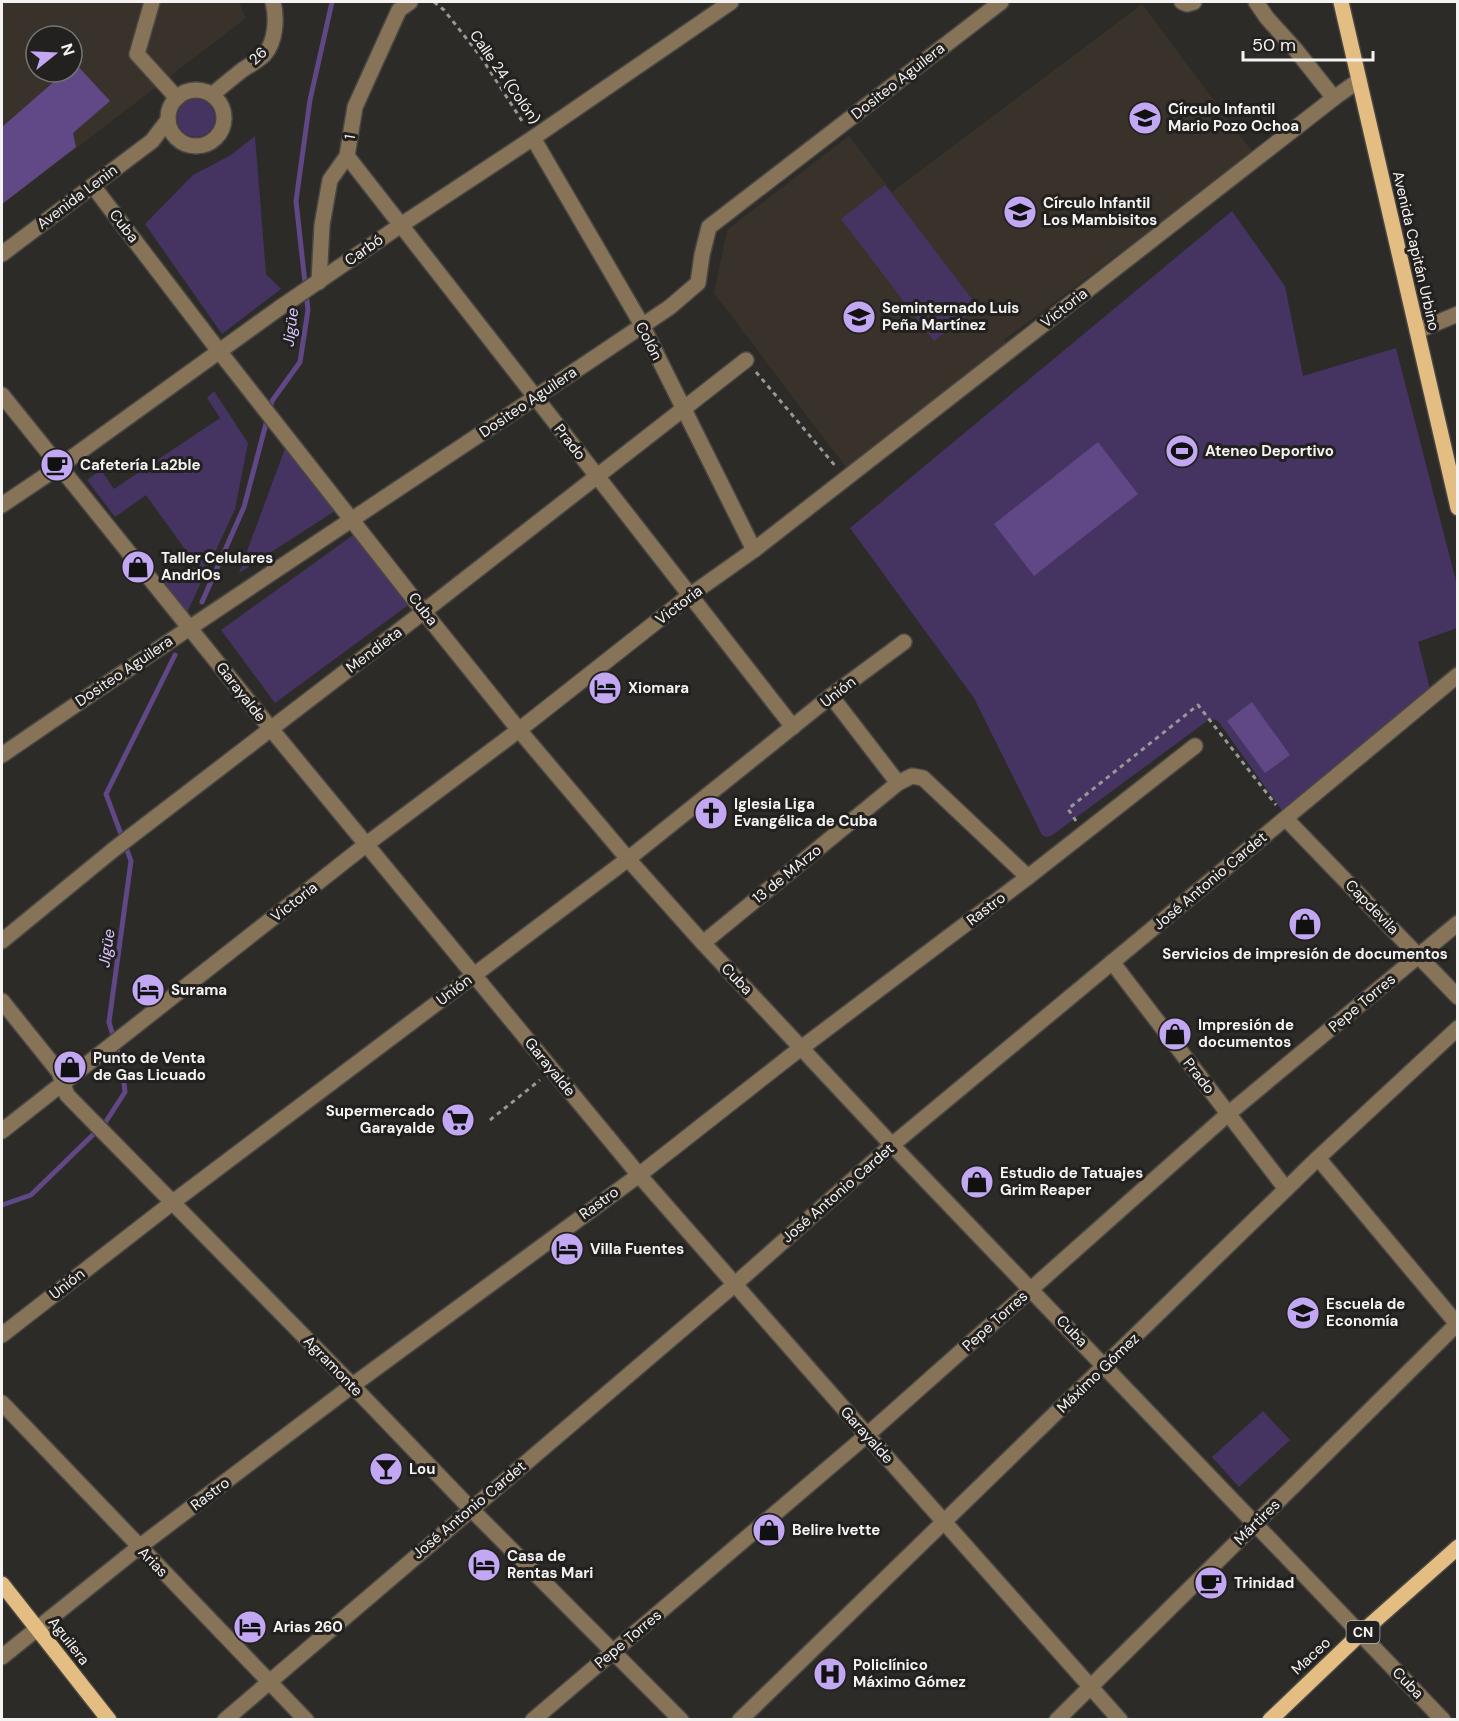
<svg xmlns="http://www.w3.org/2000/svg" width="1459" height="1721" font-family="'DM Sans',sans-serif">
<rect width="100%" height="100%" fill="#2c2b28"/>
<g fill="#38322b" fill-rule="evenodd">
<path d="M2,2H239L246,18L2,205ZM36,36H72V72H36Z"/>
<path d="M1142,4L1253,153L1004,340L1009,347L848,470L714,293L727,230L849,136L892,192Z"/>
</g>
<g fill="#453462">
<circle cx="196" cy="118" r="19"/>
<path d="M255,136L266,274L281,289L222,334L145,224L193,175L231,155Z"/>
<path d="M885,185L978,307L934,341L841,219Z"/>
<path d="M1232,211L1285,286L1303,376L1396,348L1457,585V628L1418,642L1431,693L1283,812L1218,721L1213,719L1207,721L1051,836L1046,837L1042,835L974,698L850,528Z"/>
<path d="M214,391L248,443L235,509L185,617L155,578L176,571L181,577L197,566L146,495L115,517L87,480L101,470L114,489L220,418L207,398Z"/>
<path d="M287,443L338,509L239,573Z"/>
<path d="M356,533L411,603L275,703L221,630Z"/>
<path d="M1263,1411L1290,1440L1239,1487L1212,1457Z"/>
</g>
<path fill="#614988" d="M75,63L110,101L73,133L76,147L2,204V127L65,72H72V66Z"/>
<g fill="#604786">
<path d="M1098,442L1138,494L1034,576L994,524Z"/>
<path d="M1252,702L1290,755L1265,773L1227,721Z"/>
</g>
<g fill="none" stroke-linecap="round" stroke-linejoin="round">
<g stroke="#604786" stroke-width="5">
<path d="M202,602L244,507L272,401L300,362L308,310L296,201L310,100L332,2"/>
<path d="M2,1205L31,1195L105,1123L125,1092L122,1066L109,1022L131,861L106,794L175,655"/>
</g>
<defs>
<g id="minor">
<path d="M152,2L137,54L177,98"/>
<path d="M1182,2L1187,4L1194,2"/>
<path d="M1256,2L1267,18L1295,49L1334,98"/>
<circle cx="196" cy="118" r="28"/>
<path d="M212,95C221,87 231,79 241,71C248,66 258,61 264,55C276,42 277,18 273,2"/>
<path d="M533,138L642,325L754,550"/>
<path d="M347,156L793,727"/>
<path d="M93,186L219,351L424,612L519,730L628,859L703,943L892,1145L1443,1720"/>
<path d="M2,254L152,141L168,120"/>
<path d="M319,282L322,225L330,180L347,156L355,107L399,10L410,2"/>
<path d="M1417,331L1458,314"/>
<path d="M2,395L271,729L639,1175L867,1435L1120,1720"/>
<path d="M2,505L60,466L278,309L401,225L533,138L731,2"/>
<path d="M831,696L898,783L912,776L923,778L1028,877"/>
<path d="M2,755C223,603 448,457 670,307L698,283L702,255L709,227L1001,2"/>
<path d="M1286,819L1458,997"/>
<path d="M2,941L113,850L418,616L746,360"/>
<path d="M703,943L898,783"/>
<path d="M1112,962L1286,1189"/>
<path d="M2,1001L59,1072L67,1095L347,1380L470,1508L681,1720"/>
<path d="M2,1131L368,843L519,730L689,596L754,550L1334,98L1358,81"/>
<path d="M1318,1158L1458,1325"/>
<path d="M2,1335L173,1202L628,859L831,696L904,642"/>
<path d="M2,1403L306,1720"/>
<path d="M2,1657L139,1547L353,1385L639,1175L788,1058L1028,877L1195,746"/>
<path d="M225,1720L734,1285L892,1145L1458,675"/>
<path d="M533,1720L867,1435L1228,1114L1458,923"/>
<path d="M740,1720L1318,1158L1458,1028"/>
<path d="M1057,1720L1457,1324"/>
</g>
<g id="major">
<path d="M1341,2L1458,508"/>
<path d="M2,1584L109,1720"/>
<path d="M1270,1720L1360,1634L1458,1547"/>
</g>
</defs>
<use href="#minor" stroke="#484744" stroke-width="18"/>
<use href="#major" stroke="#484744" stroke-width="18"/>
<g stroke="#999895" stroke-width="3" stroke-dasharray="4.5 4.5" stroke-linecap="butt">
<path d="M434,2L444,10L481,57L524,124"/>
<path d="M756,372L837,468"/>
<path d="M1076,821L1068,809L1198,705L1276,805"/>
<path d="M490,1120L540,1080"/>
</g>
<use href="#minor" stroke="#877458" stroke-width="15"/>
<use href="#major" stroke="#e4bd82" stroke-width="15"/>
</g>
<defs>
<symbol id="school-disc" viewBox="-11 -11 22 22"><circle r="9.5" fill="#c2a7f2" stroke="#23211f"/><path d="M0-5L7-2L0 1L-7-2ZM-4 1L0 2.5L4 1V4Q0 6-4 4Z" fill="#111"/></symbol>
<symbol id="stadium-disc" viewBox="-11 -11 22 22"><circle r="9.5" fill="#c2a7f2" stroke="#23211f"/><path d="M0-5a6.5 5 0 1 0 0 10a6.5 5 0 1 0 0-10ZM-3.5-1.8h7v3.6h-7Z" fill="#111"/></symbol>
<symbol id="cafe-disc" viewBox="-11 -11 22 22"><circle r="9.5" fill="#c2a7f2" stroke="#23211f"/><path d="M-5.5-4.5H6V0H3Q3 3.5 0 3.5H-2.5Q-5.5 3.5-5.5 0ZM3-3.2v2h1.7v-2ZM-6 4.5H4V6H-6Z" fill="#111"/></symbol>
<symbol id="shop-disc" viewBox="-11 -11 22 22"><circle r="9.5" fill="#c2a7f2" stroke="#23211f"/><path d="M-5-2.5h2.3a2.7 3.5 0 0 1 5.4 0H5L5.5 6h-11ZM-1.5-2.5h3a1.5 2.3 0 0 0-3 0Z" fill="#111"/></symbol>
<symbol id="hotel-disc" viewBox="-11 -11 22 22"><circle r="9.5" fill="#c2a7f2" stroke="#23211f"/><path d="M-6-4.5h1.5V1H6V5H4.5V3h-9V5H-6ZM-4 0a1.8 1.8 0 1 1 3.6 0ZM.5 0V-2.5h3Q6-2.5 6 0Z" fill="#111"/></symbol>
<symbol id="church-disc" viewBox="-11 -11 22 22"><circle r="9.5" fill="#c2a7f2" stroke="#23211f"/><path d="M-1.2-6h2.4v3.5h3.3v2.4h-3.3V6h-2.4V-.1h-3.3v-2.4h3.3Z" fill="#111"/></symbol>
<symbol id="supermarket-disc" viewBox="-11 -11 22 22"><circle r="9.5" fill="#c2a7f2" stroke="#23211f"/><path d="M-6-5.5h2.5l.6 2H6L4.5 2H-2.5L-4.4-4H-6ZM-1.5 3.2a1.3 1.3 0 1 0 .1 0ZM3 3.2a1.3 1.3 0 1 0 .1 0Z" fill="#111"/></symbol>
<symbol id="university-disc" viewBox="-11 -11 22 22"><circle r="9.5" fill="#c2a7f2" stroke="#23211f"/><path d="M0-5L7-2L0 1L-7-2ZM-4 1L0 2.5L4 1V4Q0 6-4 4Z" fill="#111"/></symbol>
<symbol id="bar-disc" viewBox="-11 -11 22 22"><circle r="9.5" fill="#c2a7f2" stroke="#23211f"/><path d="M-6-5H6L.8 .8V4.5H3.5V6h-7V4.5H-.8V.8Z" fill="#111"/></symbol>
<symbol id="hospital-disc" viewBox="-11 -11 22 22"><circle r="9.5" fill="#c2a7f2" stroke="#23211f"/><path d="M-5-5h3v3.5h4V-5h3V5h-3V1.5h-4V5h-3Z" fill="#111"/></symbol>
</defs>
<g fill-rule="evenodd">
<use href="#school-disc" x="1126" y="99" width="38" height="38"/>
<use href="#school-disc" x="1001" y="193" width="38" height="38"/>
<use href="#school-disc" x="840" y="298" width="38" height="38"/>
<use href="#stadium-disc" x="1163" y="432" width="38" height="38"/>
<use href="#cafe-disc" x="38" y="446" width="38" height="38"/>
<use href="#shop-disc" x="119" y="548" width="38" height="38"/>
<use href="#hotel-disc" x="586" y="669" width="38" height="38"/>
<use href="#church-disc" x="692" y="794" width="38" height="38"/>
<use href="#shop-disc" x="1286" y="905" width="38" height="38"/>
<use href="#hotel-disc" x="129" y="971" width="38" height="38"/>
<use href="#shop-disc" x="1156" y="1015" width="38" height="38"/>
<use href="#shop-disc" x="51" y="1048" width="38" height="38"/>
<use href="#supermarket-disc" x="439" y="1101" width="38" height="38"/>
<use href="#shop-disc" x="958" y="1163" width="38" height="38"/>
<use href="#hotel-disc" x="548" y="1230" width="38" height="38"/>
<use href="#university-disc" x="1284" y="1294" width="38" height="38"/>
<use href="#bar-disc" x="367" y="1450" width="38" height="38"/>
<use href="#shop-disc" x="750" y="1511" width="38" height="38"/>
<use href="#hotel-disc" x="465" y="1546" width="38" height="38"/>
<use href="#cafe-disc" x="1192" y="1564" width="38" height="38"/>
<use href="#hotel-disc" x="231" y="1608" width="38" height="38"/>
<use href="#hospital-disc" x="811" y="1655" width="38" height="38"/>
</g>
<g text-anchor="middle" stroke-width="6" stroke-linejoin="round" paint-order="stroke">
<rect fill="#23211f" stroke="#b5b4b2" stroke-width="1.5" x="1346.5" y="1621" width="33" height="22" rx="4.5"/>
<g font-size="14" font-weight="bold" fill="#f4f3f1">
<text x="1363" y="1637">CN</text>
</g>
<g font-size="15" fill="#f4f3f1" stroke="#23211f">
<text transform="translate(258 56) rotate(-44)" y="5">26</text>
<text transform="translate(505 77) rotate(55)" y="5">Calle 24 (Colón)</text>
<text transform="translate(898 81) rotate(-38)" y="5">Dositeo Aguilera</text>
<text transform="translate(350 137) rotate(-80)" y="5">1</text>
<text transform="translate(77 197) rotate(-37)" y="5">Avenida Lenin</text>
<text transform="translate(124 226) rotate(52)" y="5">Cuba</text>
<text transform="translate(364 250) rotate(-35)" y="5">Carbó</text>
<text transform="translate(1416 251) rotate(77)" y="5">Avenida Capitán Urbino</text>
<text transform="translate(1064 308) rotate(-38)" y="5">Victoria</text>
<text transform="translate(649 341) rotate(63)" y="5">Colón</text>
<text transform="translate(528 402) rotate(-34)" y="5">Dositeo Aguilera</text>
<text transform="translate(570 442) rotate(52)" y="5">Prado</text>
<text transform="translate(679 605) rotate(-37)" y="5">Victoria</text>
<text transform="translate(423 609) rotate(52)" y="5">Cuba</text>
<text transform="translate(374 650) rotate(-37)" y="5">Mendieta</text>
<text transform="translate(124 671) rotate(-34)" y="5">Dositeo Aguilera</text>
<text transform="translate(241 692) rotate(52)" y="5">Garayalde</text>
<text transform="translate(838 692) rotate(-38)" y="5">Unión</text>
<text transform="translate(787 874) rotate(-39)" y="5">13 de MArzo</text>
<text transform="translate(1210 881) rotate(-40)" y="5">José Antonio Cardet</text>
<text transform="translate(294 902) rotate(-38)" y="5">Victoria</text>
<text transform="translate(1372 907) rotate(46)" y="5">Capdevila</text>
<text transform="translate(986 909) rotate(-37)" y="5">Rastro</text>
<text transform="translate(737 979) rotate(46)" y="5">Cuba</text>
<text transform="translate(454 990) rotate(-37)" y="5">Unión</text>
<text transform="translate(1362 1003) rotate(-40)" y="5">Pepe Torres</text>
<text transform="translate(550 1067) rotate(51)" y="5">Garayalde</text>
<text transform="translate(1199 1076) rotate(52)" y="5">Prado</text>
<text transform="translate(838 1193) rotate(-41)" y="5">José Antonio Cardet</text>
<text transform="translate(599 1203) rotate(-36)" y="5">Rastro</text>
<text transform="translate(67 1284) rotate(-38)" y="5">Unión</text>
<text transform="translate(995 1321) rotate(-42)" y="5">Pepe Torres</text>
<text transform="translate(1072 1331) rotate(46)" y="5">Cuba</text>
<text transform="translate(333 1366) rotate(46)" y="5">Agramonte</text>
<text transform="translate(1098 1373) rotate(-44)" y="5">Máximo Gómez</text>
<text transform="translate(867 1435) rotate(48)" y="5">Garayalde</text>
<text transform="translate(210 1494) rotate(-37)" y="5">Rastro</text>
<text transform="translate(469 1510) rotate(-40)" y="5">José Antonio Cardet</text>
<text transform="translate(1257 1522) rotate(-45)" y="5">Mártires</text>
<text transform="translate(153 1562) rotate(46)" y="5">Arias</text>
<text transform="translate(628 1639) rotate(-40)" y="5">Pepe Torres</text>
<text transform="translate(69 1641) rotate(52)" y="5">Aguilera</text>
<text transform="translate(1311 1656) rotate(-43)" y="5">Maceo</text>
<text transform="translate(1408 1683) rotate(46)" y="5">Cuba</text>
</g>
<g font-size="15" font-weight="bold" fill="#f4f3f1" stroke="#23211f" text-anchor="start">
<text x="1168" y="114">Círculo Infantil<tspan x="1168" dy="17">Mario Pozo Ochoa</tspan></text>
<text x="1043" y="208">Círculo Infantil<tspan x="1043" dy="17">Los Mambisitos</tspan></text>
<text x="882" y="313">Seminternado Luis<tspan x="882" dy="17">Peña Martínez</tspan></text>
<text x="1205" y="456">Ateneo Deportivo</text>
<text x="80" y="470">Cafetería La2ble</text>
<text x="161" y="563">Taller Celulares<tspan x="161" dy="17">AndrIOs</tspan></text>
<text x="628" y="693">Xiomara</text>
<text x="734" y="809">Iglesia Liga<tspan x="734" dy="17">Evangélica de Cuba</tspan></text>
<text x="1305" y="959" text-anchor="middle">Servicios de impresión de documentos</text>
<text x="171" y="995">Surama</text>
<text x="1198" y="1030">Impresión de<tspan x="1198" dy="17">documentos</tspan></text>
<text x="93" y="1063">Punto de Venta<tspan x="93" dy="17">de Gas Licuado</tspan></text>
<text x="435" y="1116" text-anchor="end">Supermercado<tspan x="435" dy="17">Garayalde</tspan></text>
<text x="1000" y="1178">Estudio de Tatuajes<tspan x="1000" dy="17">Grim Reaper</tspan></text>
<text x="590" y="1254">Villa Fuentes</text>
<text x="1326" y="1309">Escuela de<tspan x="1326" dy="17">Economía</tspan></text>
<text x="409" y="1474">Lou</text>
<text x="792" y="1535">Belire Ivette</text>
<text x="507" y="1561">Casa de<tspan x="507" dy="17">Rentas Mari</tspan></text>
<text x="1234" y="1588">Trinidad</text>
<text x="273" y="1632">Arias 260</text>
<text x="853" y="1670">Policlínico<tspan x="853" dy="17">Máximo Gómez</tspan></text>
</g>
<g font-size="16" font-style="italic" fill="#d9c6fe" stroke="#23211f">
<text transform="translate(290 327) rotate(-83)" y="6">Jigüe</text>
<text transform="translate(106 948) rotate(-82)" y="6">Jigüe</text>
</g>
</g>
<rect width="1459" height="1721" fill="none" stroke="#f4f3f1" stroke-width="6"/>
<g transform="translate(54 54) rotate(72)"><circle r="28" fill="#23211f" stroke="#777573" stroke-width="1.5"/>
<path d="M0-4.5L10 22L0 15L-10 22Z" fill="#c2a7f2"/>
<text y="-9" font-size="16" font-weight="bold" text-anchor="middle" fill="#f4f3f1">N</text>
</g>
<path d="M1243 51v9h130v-9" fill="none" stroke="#f4f3f1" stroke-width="3"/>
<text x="1252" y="51" font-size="18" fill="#f4f3f1" stroke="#23211f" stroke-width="4.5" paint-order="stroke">50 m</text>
</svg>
